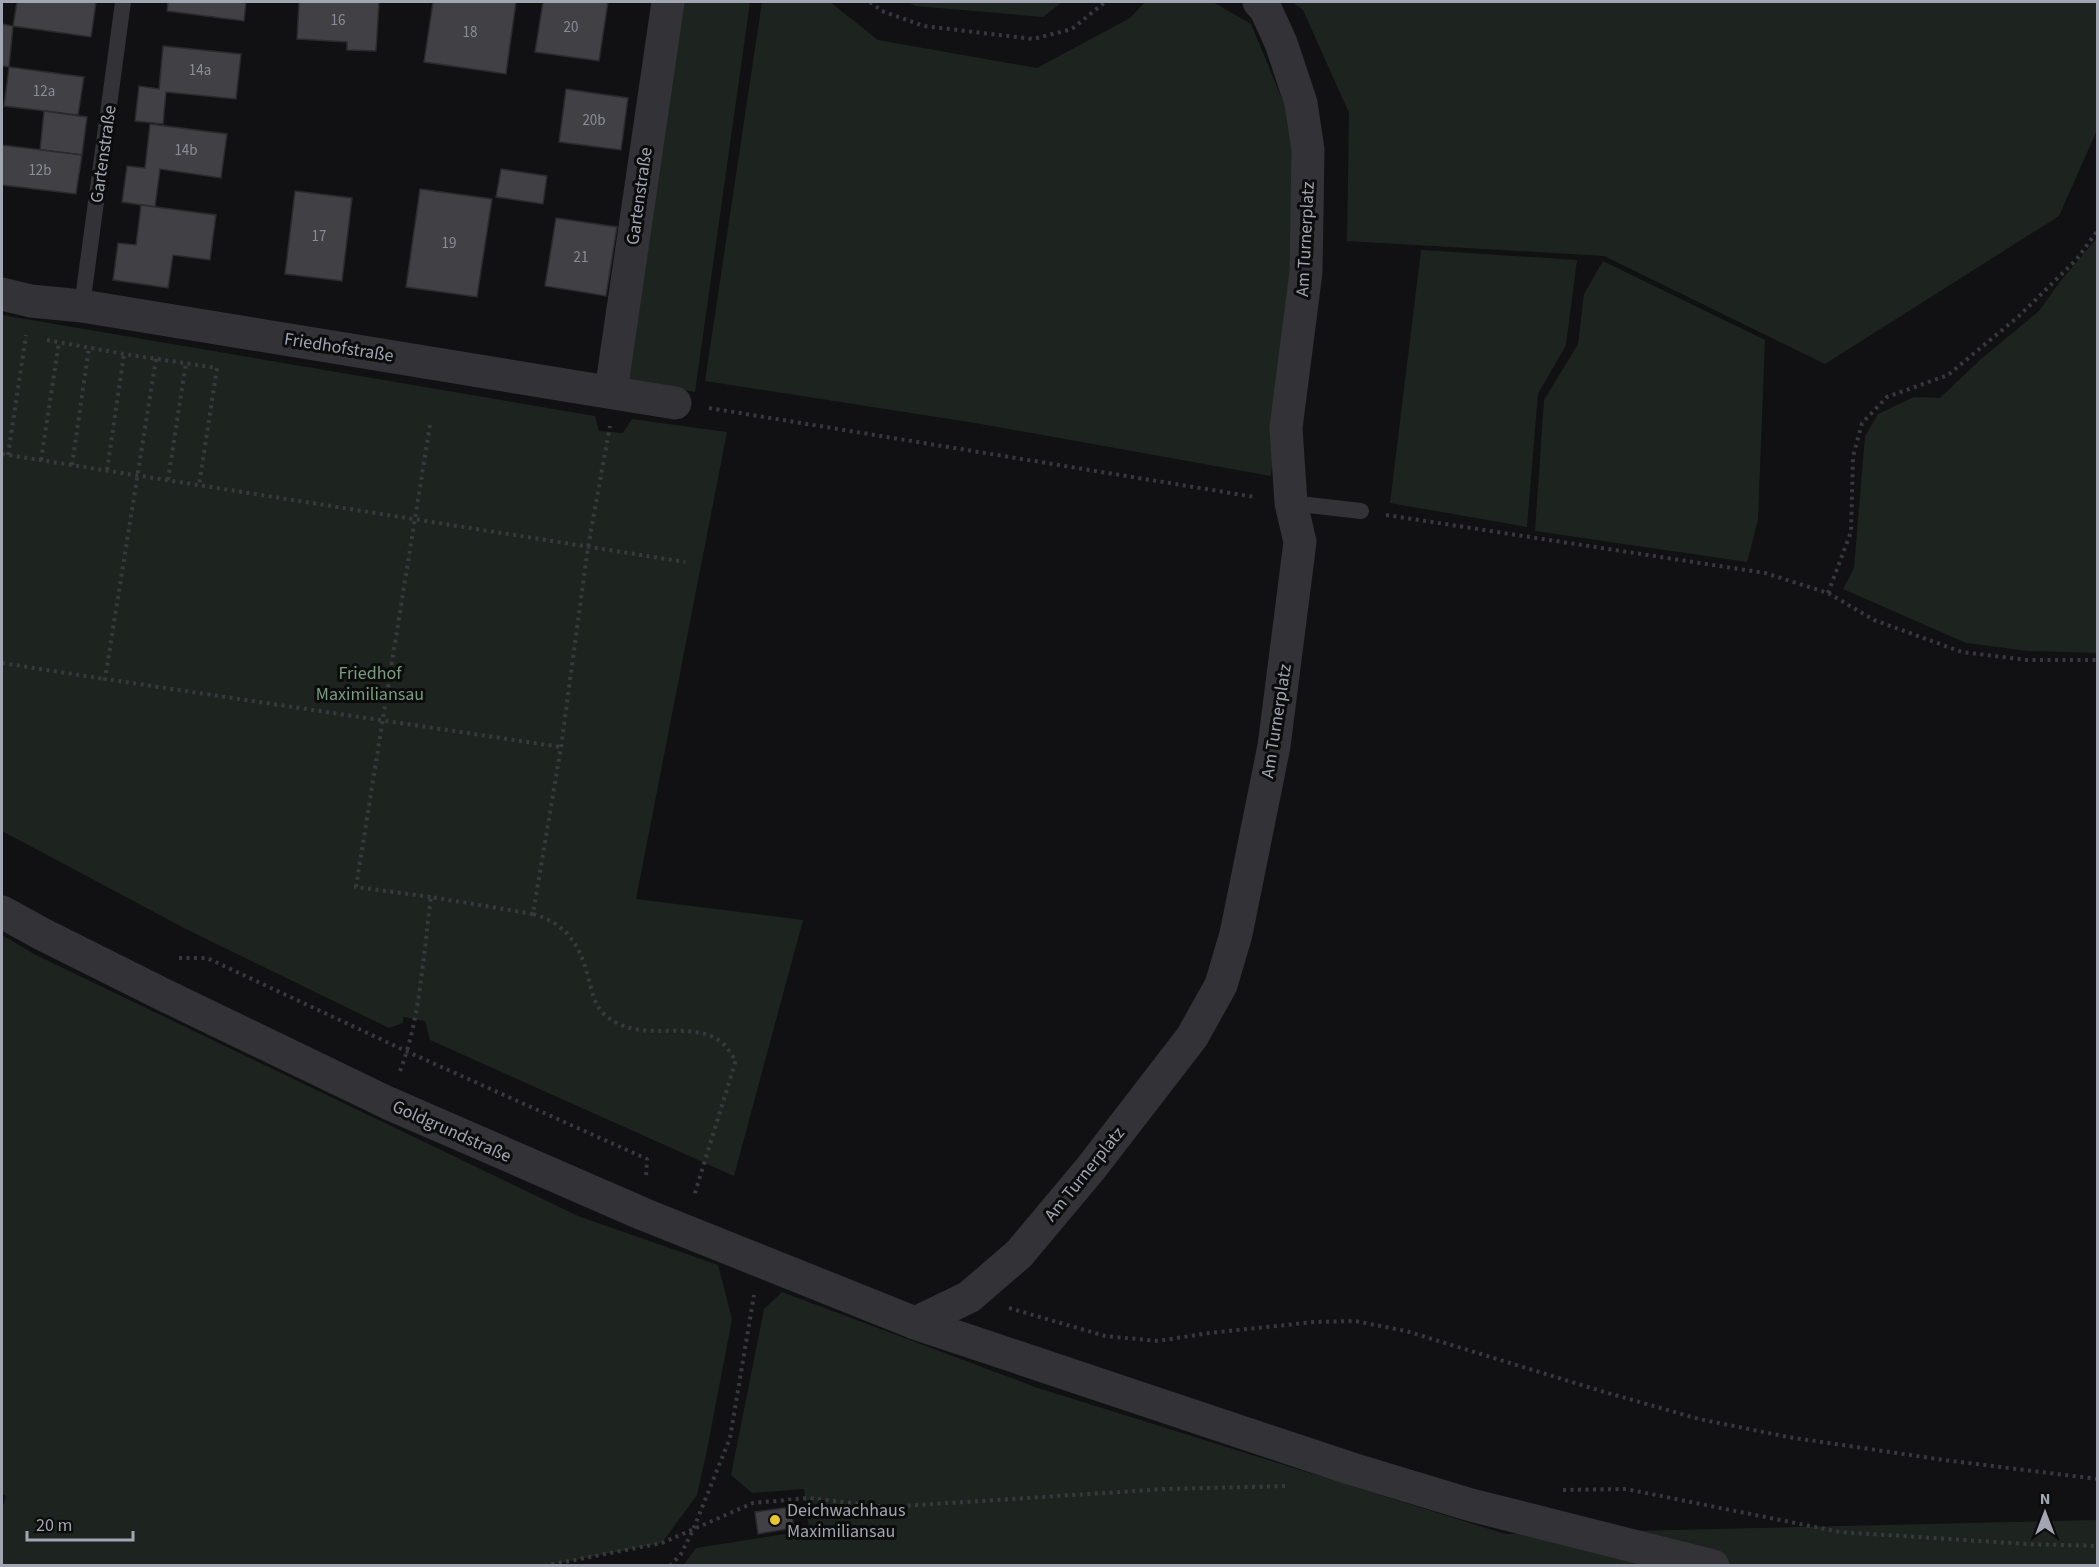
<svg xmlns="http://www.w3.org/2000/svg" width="2099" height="1567" font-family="'Source Sans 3',sans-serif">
<rect width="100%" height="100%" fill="#111012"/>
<g fill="#1d241f">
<path d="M679,2H750L695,392L623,379Z"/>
<path d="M762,2H830L878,40L1037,68L1130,18L1145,2H1213L1251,24L1295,130L1291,281L1271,476L975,423L705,381Z"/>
<path d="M908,2H1062L1043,17L915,6Z"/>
<path d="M1292,2H2096L2097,130L2059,216L1825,364L1604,256L1347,241L1349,113L1303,10Z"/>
<path d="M2097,238V653L2028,651L1966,643L1843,589L1854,568L1865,436L1878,414L1914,397L1940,398L1981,359L2039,311L2059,283Z"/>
<path d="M1421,250L1577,260L1566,345L1538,394L1527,527L1390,503Z"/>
<path d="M1603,261L1765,340L1758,520L1747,562L1535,531L1544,400L1578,344L1584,294Z"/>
<path d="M2,315L595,416L599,431L623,433L632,419L727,432L636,899L803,920L734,1176L430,1040L425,1021L403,1017V1023L389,1028L186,929L2,831Z"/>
<path d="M2,935L34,954L578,1216L718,1265L732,1319L707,1450L697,1495L662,1543L544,1566L2,1565V1509L6,1496L2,1494Z"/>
<path d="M782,1292L1035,1387L1505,1534L2098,1520L2097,1566H683L696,1548L809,1530L804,1489L752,1493L731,1475L764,1309Z"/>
</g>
<g fill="#404045" stroke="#2b2b2e" stroke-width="1.5">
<path d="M17,2H96L91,37L13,26Z"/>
<path d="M168,2H246L244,21L167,11Z"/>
<path d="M299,2H379L376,51L347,50V42L297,39Z"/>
<path d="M433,2H516L506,74L424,62Z"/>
<path d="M543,2H608L599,61L535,52Z"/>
<path d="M2,24L13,26L9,67L2,66Z"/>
<path d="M163,46L241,54L236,99L166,92L163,124L135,121L139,86L159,89Z"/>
<path d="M9,67L84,77L78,115L4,106Z"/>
<path d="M566,89L628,98L621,150L559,142Z"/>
<path d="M44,111L87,117L82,155L40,150Z"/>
<path d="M150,124L227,134L221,178L160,169L155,207L122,202L127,166L145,168Z"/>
<path d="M2,145L82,155L76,194L2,185Z"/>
<path d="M501,169L547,176L543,204L496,197Z"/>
<path d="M420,189L492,199L477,297L406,287Z"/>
<path d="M295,191L352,198L342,281L285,274Z"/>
<path d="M141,205L216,215L210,260L173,255L168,288L113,280L118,243L136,245Z"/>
<path d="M556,218L617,227L606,296L545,286Z"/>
<path d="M791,1507L794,1528L758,1534L755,1512Z"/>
</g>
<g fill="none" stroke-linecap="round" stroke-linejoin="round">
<g stroke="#38393e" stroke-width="4" stroke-dasharray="3 4.5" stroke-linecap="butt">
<path d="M870,2L882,11L924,26L1033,39L1072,29L1105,2"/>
<path d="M47,340L124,354L217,368L199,485"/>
<path d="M156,359L105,679L561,747"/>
<path d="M709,408L1255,497"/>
<path d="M430,425L356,887L431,897"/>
<path d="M2,454L685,562"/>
<path d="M8,455L26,335"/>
<path d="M41,460L59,342"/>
<path d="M72,465L89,347"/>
<path d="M107,470L124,354"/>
<path d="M168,480L186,363"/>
<path d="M1386,515L1765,573L1828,593L1874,620L1962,652L2027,660H2098"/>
<path d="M1828,593L1851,532L1853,457L1862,423L1887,397L1948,375L2019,316L2077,259L2098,230"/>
<path d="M2,663L105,679"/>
<path d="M533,914C568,924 580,946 589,980C592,992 594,1004 603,1013C638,1047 689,1017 721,1042C727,1046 731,1055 736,1060L694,1196"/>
<path d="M179,958H207L408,1052L647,1159L646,1177"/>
<path d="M400,1071C421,1017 423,955 431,897L533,914L561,747L588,547L610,426"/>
<path d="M1009,1308L1105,1336L1158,1341L1209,1333L1314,1322L1355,1321L1406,1331L1601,1391L1699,1419L1788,1437L1944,1460L2098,1479"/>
<path d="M1563,1490L1626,1489L1840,1532L2026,1544L2098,1546"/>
<path d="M544,1566L662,1543L753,1503L808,1498L888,1507L1166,1489L1288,1486"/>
<path d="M670,1566L681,1554L693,1530L730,1438L754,1295"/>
</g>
<g stroke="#323237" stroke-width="16">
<path d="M82,306L123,2"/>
<path d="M1291,503L1361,511"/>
</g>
<g stroke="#323237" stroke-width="33">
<path d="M2,294L31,301L82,306L675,403"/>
<path d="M611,391L668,2"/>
<path d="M2,912L42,934L162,994L388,1103L643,1214L915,1323L1349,1468L1471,1505L1713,1566"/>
<path d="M915,1323L969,1297L1019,1254L1091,1168L1192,1037L1221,985L1236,934L1274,746L1300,542L1291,503L1286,428L1306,272L1308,150L1301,103L1281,43L1266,10L1259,2"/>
</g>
</g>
<circle fill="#ebc72f" stroke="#0c0c0d" stroke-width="2" cx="775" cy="1520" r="6"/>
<g text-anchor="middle" stroke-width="6" stroke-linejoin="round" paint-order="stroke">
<g font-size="15" fill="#8a8c97">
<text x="338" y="25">16</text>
<text x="571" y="32">20</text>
<text x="470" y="37">18</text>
<text x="200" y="75">14a</text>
<text x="44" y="96">12a</text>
<text x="594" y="125">20b</text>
<text x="186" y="155">14b</text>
<text x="40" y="175">12b</text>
<text x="319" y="241">17</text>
<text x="449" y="248">19</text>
<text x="581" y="262">21</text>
</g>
<g font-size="18" fill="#a2a5b2" stroke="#0c0c0d">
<text transform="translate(103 154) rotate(-82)" y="6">Gartenstraße</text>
<text transform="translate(639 196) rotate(-82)" y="6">Gartenstraße</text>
<text transform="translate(1305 239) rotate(-87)" y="6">Am Turnerplatz</text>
<text transform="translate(339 347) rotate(9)" y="6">Friedhofstraße</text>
<text transform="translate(1276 721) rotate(-81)" y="6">Am Turnerplatz</text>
<text transform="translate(452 1131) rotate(24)" y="6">Goldgrundstraße</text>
<text transform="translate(1084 1174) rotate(-51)" y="6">Am Turnerplatz</text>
</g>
<g font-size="18" fill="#799d81" stroke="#0c0c0d">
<text x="370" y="679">Friedhof<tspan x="370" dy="21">Maximiliansau</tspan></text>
</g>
<g font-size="18" fill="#a2a5b2" stroke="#0c0c0d" text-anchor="start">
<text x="787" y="1516">Deichwachhaus<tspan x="787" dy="21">Maximiliansau</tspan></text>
</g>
</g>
<rect width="2099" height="1567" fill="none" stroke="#a2a5b2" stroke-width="6"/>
<g transform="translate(2045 1513)" stroke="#0c0c0d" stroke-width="4.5" paint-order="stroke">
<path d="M0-4.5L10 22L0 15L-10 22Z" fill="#a2a5b2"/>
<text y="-9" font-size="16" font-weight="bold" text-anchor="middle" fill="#a2a5b2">N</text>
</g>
<path d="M27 1531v9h106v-9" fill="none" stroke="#a2a5b2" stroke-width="3"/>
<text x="36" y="1531" font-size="18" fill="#a2a5b2" stroke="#0c0c0d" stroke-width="4.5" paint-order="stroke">20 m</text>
</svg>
